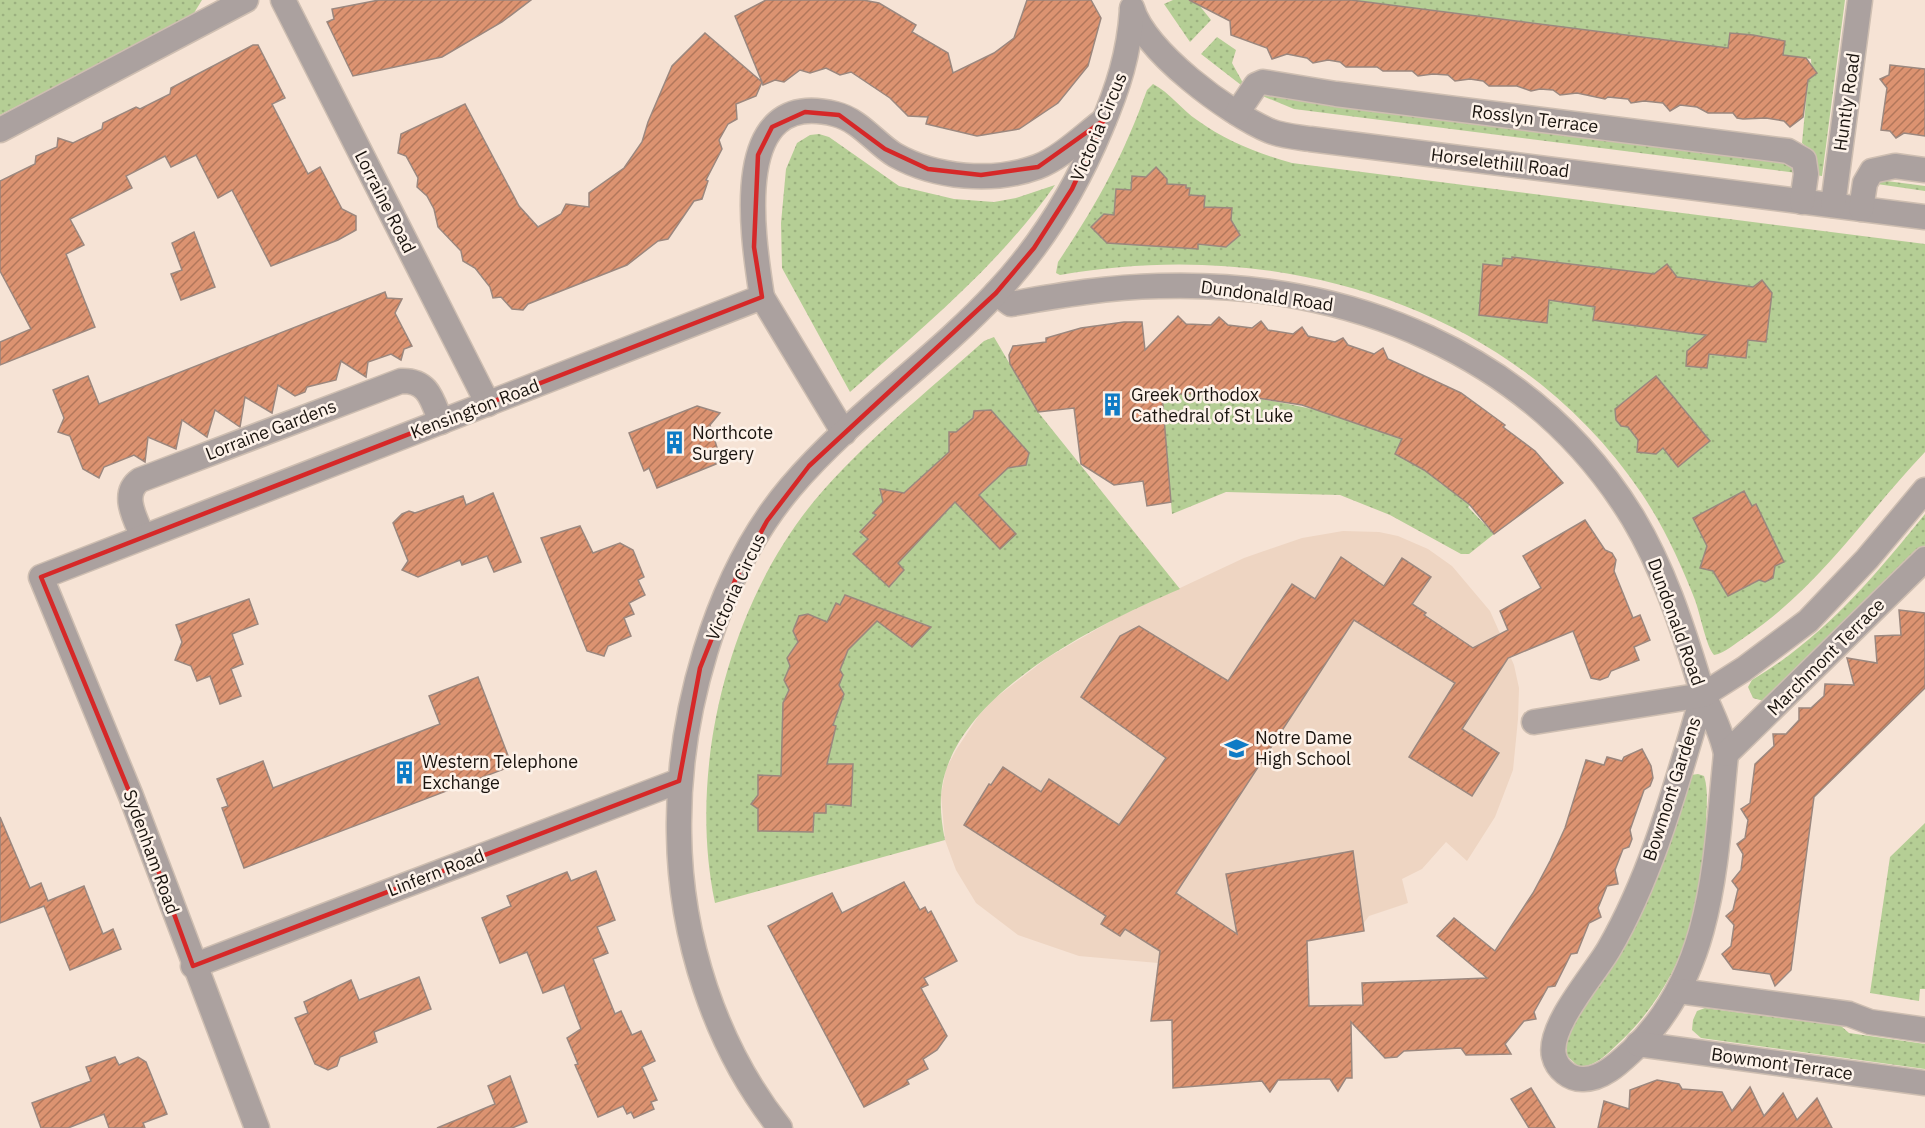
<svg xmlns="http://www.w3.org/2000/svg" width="1925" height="1128" font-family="'IBM Plex Sans',sans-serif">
<defs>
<pattern id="green-dots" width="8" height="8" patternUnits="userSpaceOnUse" patternTransform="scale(1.5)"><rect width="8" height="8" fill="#b5ce95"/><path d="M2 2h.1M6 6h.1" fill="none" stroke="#9bb07f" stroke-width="1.8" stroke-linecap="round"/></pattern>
<pattern id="building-hatch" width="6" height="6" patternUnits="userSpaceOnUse" patternTransform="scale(1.5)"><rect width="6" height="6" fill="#dc9371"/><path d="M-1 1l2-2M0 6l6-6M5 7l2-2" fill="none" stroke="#b2775b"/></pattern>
</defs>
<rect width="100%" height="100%" fill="#f6e3d5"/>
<path fill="#eed5c2" d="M1343,531L1379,532L1398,536L1428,549L1452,566L1490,611L1514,665L1519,688L1518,719L1513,770L1495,817L1467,861L1446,842L1422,869L1402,879L1408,903L1369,916L1363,924L1365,931L1260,949V960L1158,963L1079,956L1018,935L976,903L956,870L945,840L941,795L946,769L956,750L979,715L994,699L1047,658L1116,618L1244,558L1302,538Z"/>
<g fill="url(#green-dots)">
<path d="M0,0H202L194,13L178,23L0,115Z"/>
<path d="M1173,0H1195L1211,20L1190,42L1164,4Z"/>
<path d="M1351,0H1845L1822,176L1816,175L1813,152L1802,143L1808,80L1812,77L1811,59L1783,55L1785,41L1730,33L1728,48Z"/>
<path d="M1217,37L1236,50L1232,63L1243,83L1241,85L1201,54Z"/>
<path d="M1153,84C1169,92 1182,110 1197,120C1226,141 1257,153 1292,163L1925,244V452C1865,515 1819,588 1745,637C1736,643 1725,653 1714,655C1706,646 1700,613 1695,600C1681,564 1664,527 1642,494C1514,304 1279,236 1060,275L1056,273L1058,262C1096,206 1124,155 1147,90Z"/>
<path d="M1264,94L1790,163L1797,173L1294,109L1260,95Z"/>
<path d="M819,134L829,137L899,186L954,199L994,202L1016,198L1055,185C998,266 924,326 850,392L782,268L781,223L786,169L797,143L810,135Z"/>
<path d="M1879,180L1925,186V191L1877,184Z"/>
<path d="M994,337L1038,412L1180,589C1101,623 964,688 943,781C939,800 941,821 945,840L715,903C687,770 728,605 815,500C865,441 927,392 984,341Z"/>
<path d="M1198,392C1269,396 1336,414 1405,433L1395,454L1413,463L1424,443C1436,493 1439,488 1488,490L1468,507L1494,534L1469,554H1461L1390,515L1340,495L1226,492L1172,514L1162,394Z"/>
<path d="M1925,514V547L1767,702L1753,698L1748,687L1752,680C1823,638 1874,577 1925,514Z"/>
<path d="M1698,774L1704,776C1709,791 1706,811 1706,826C1705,906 1680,985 1621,1041C1608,1053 1597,1066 1579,1067L1567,1056L1566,1041L1577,1019L1619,954L1691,775Z"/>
<path d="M1925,823V989H1920L1919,1001L1870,993L1890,857Z"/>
<path d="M1705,1008L1841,1026L1849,1033L1925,1044V1069L1701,1038L1692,1030L1693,1020L1697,1011Z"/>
</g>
<g fill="url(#building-hatch)" stroke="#9b877e" stroke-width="1.5">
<path d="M379,0H531L502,22L442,57L353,76L327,22L334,19L332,9Z"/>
<path d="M766,0H863L879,3L916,25L912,32L948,53L953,73L994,53L1014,38L1027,0H1091L1101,18L1088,66L1058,103L1019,129L977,136L926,124L928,117L908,116L890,98L851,72L840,75L826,68L810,73L800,70L784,82L775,80L763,85L762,82L756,96L736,104L737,119L728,124L719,140L722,149L706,180L708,181L702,199L694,201L668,239L658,241L627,265L528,304L523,310L512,309L501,297L493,298L490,287L475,268L463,261L461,251L438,227L434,209L427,196L417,187L418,178L406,156L398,153L401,134L465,104L519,206L538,227L561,214L566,204L589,207V193L624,168L642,142L648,122L672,66L705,33L762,82L735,16Z"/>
<path d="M1189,0H1351L1728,48L1730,33L1753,35L1785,41L1783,55L1806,58L1817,73L1808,80L1803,117L1790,127L1784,121L1766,118L1743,119L1737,118L1733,113H1708L1697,107L1680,105L1670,111L1663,103L1644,101L1631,103L1628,99L1608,97L1605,99L1577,93L1560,95L1553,90L1540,89L1531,91L1517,86H1489L1483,81L1470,79L1455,81L1448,75L1433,74L1418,76L1412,71H1383L1377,67H1346L1340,62L1328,60L1313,63L1307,58L1287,54L1272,59L1267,48L1231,35L1230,21Z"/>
<path d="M253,45H258L285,98L272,104L308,174L320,167L342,209L356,216V230L338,240L271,266L232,190L218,198L196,155L171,167L165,156L126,176L132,188L70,219L84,245L66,254L95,327L0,365V342L31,329L0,271V181L35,164L36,156L57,147L58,138L73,143L102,129L103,123L136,107L140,109L170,94L171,88Z"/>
<path d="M1890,65L1925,69V136L1904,133L1896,138L1890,131L1881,130L1887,88L1880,79L1889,75Z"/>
<path d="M1156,167L1167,179V184L1186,185V188H1190L1189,195L1205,196L1204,207L1232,208L1231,220L1240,235L1226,247L1198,244V249L1107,243L1091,227L1104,214L1114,215L1116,189L1131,190L1132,176L1146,177Z"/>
<path d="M194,232L215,287L181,300L171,274L182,270L172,243Z"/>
<path d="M1512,257L1654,274L1667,264L1677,277L1753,287L1762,280L1772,293L1766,342L1748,340L1746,358L1709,354L1707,368L1686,366L1687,351L1706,335L1593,320L1595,307L1549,300L1547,323L1479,315L1483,264L1502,266L1503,258L1512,259Z"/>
<path d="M385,292L387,298L402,299L395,313L412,346L404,349L401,360L391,354L368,362L366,377L341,361L336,380L307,387L305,392L295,396L278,385L272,413L245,397L240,427L215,410L207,437L182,420L176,449L148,437L145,462L134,455L104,467L99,478L83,469L70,436L58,432L64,418L53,390L88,376L99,404Z"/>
<path d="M1178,316L1186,324L1211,325L1219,317L1228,325L1252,328L1261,321L1268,330L1293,334L1302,327L1308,336L1335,342L1343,338L1348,345L1374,354L1383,348L1388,359L1461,393L1505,425L1503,427L1535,451L1563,483L1494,534L1470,505L1424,470L1395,454L1402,439L1302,405L1232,394H1162L1171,502L1147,506L1143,481L1114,485L1081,464L1074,408L1038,412L1010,364L1009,355L1013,346L1046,342V338L1081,328L1124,322H1142L1145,350Z"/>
<path d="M1656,376L1710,441L1678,467L1663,448L1656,454L1637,452L1638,440L1628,427L1621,426L1616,420L1615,409Z"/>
<path d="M697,406L720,413L710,425L719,454L713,456L716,464L657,488L649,468L644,471L629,433Z"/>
<path d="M991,410L1029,453L1026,465L1008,468L979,495L1016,534L1000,549L955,502L898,563L904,570L889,587L853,554L868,539L860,532L876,515L873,513L883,502L880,489L904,493L949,452V432H956L973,418L974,411Z"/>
<path d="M1744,491L1752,506L1756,504L1784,562L1775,566L1773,578L1765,582L1759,580L1728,596L1713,571L1700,568L1707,546L1693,518Z"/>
<path d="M493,493L521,562L494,572L487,556L462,565L460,560L418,577L402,570L408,561L393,523L402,514L409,511L415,513L463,496L466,505Z"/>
<path d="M1585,520L1605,550L1612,553L1616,560L1614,571L1633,618L1640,615L1650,640L1634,647L1639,660L1611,671L1608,677L1600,680L1591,678L1573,631L1508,658L1462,729L1499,753L1472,796L1409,757L1455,683L1354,620L1176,893L1237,934L1226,874L1353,851L1364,931L1307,941L1309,1006L1363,1005L1362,983L1487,978L1437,936L1454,918L1495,951L1533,893L1550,861L1565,828L1586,760L1604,765L1607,757L1622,761L1624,757L1642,749L1651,766L1653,778L1650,786L1644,790L1630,830L1632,839L1629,847L1623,849L1615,870L1618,884L1607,886L1598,908L1601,917L1589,923L1577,953L1571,954L1555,986L1548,987L1534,1012L1536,1019L1524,1021L1505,1044L1511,1054L1466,1055L1461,1048L1404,1051L1397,1057L1385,1058L1351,1022L1352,1078H1346L1338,1091L1330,1079H1324L1278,1080L1270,1092L1262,1081L1173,1088L1172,1020L1151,1021L1160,951L1125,929L1120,936L1101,924L1106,916L964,825L989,784L991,785L1003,767L1041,792L1049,779L1119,825L1166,758L1081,697L1120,636L1139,626L1228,681L1292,584L1315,599L1341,557L1384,586L1402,558L1431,577L1412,604L1426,613L1424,615L1473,648L1508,630L1500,611L1541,588L1523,556Z"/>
<path d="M580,526L593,553L620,543L633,550L644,577L638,580L645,595L629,603L634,614L624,618L631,636L608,646L604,656L587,651L541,538Z"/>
<path d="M845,595L931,627L912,647L877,621L848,650L840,670L843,675L839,685L844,694L833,725L836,726L827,764H853L851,806L826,804V813H814L813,832L758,831V809L751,804L758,795V775L781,776L783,703L789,690L784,680L790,666L787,658L798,642L793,631L799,616L808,614L827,622L836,603L840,605Z"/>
<path d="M249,599L258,624L232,634L243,664L231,669L241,696L220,704L210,676L197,681L191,666L175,660L182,642L176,625Z"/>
<path d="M1899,610L1925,613V688L1814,797L1791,970L1775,986L1770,974L1733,969L1722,954L1731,946L1734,925L1726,916L1733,910L1738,889L1732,881L1741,870L1743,854L1737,844L1745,838L1748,820L1741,809L1750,803L1755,764L1774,746L1773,734H1786L1799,720V708H1811L1824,696L1825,684L1854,685L1847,658L1877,663L1875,636L1901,635Z"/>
<path d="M478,677L512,766L244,868L222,808L228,806L217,779L263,761L273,788L440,724L429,696Z"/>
<path d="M0,817L30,888L41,883L48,901L84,886L103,934L113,929L121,949L70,970L44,906L0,923Z"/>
<path d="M596,871L615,920L597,927L608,953L593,959L615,1014L621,1011L632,1035L641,1031L655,1061L642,1067L657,1100L651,1102L654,1109L634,1118L631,1112L627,1114L623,1106L598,1117L575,1065L578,1064L567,1038L581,1029L564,985L543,993L527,952L500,963L482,918L511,906L507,896L567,872L571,881Z"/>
<path d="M904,882L920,910L925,907L928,913L931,911L957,961L924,978L928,985L921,988L947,1036L937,1050L923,1059L928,1069L907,1080L909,1084L864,1107L768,926L832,893L842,913Z"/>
<path d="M419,977L431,1009L374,1032L377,1042L340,1057L337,1066L328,1070L315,1064L295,1018L308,1013L304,1002L351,980L359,1000Z"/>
<path d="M115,1057L119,1065L138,1057L146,1062L167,1114L143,1123L145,1128H109L104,1114L68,1128H41L32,1103L91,1081L86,1067Z"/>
<path d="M510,1076L527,1122L512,1128H437L495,1104L488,1086Z"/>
<path d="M1657,1080L1679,1084L1682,1089L1722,1092L1732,1111L1750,1087L1764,1116L1783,1093L1797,1120L1817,1098L1832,1128H1598L1604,1101L1629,1109L1630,1090Z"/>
<path d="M1531,1088L1542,1106L1555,1128H1529L1511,1099Z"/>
</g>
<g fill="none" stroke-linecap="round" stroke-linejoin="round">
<defs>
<g id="minor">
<path d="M283,0L488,404"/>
<path d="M1132,8C1144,51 1229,114 1270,131C1283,136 1297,137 1310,139L1925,217"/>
<path d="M1237,113L1256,85L1263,82L1336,94L1788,151L1804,160L1806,174L1802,202"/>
<path d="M0,130L246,0"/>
<path d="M1833,205L1860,0"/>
<path d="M1861,209L1865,183L1872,171L1895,166L1925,170"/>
<path d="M996,293L1011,304C1061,295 1109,287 1159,286C1347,280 1532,353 1633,518C1663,568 1681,623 1698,678C1706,705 1721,727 1726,754C1715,859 1715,972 1633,1050C1620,1062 1603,1079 1584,1079C1570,1080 1557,1069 1554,1056C1547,1027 1594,975 1609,949C1654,871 1677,781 1703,695"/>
<path d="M762,297C753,238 728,87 835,114C860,120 875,143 895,155C936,178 993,183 1037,167C1061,158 1084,135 1104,120"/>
<path d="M143,537C136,520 120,494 140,480L401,381C429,380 432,400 441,422"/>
<path d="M1534,722L1703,695L1744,669L1808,621L1867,559L1925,490"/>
<path d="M1726,754L1925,559"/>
<path d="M193,966L679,781"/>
<path d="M1679,991L1849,1014L1870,1022L1925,1030"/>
<path d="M1638,1044L1925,1083"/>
<path d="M257,1128L131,796L41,577L762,297L844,433"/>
<path d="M780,1128C715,1046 680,937 679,833C677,718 715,577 790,488C852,415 933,361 997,292C1042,244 1076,188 1101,128C1118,88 1129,54 1132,10"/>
</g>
</defs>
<use href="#minor" stroke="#cebeb1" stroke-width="27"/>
<use href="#minor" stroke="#aba19f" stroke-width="24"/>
</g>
<path fill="none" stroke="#d62828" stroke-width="4.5" stroke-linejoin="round" d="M805,112L839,115L885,149L928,169L981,175L1038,167L1104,120L1072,189L1034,248L996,293L809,466L767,521L736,578L700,668L679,781L193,966L131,796L41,577L762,297L754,247L758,155L772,127Z"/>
<defs>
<symbol id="building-bare" viewBox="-9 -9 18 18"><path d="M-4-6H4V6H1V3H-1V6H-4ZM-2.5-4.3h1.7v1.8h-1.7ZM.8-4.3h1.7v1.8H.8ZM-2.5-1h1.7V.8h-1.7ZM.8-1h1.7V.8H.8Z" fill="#0f7bc5" stroke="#fdf2e9" stroke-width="2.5" paint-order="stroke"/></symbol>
<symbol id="school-bare" viewBox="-9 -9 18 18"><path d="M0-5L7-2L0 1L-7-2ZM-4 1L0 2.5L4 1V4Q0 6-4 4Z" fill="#0f7bc5" stroke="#fdf2e9" stroke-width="2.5" paint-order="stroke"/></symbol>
</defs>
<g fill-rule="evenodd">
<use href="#building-bare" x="1096" y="388" width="33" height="33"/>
<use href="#building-bare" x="658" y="426" width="33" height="33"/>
<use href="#school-bare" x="1220" y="732" width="33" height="33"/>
<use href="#building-bare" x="388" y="756" width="33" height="33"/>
</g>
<g text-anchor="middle" stroke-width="5" stroke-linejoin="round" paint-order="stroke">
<g font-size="18" fill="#19130e" stroke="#fdf2e9">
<text transform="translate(1847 102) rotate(-82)" y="6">Huntly Road</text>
<text transform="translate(1535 119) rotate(7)" y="6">Rosslyn Terrace</text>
<text transform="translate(1099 127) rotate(-67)" y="6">Victoria Circus</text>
<text transform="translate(1500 163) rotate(7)" y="6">Horselethill Road</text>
<text transform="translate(385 202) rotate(63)" y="6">Lorraine Road</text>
<text transform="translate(1267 296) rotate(8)" y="6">Dundonald Road</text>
<text transform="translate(475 409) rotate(-21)" y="6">Kensington Road</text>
<text transform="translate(271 430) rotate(-21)" y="6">Lorraine Gardens</text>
<text transform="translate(736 587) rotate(-65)" y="6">Victoria Circus</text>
<text transform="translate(1676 622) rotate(70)" y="6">Dundonald Road</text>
<text transform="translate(1826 657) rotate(-45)" y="6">Marchmont Terrace</text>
<text transform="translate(1672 789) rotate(-72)" y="6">Bowmont Gardens</text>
<text transform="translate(151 852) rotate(70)" y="6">Sydenham Road</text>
<text transform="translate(436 873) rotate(-21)" y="6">Linfern Road</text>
<text transform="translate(1782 1064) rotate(8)" y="6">Bowmont Terrace</text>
</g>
<g font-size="18" fill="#19130e" stroke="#fdf2e9" text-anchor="start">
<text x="1131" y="401">Greek Orthodox<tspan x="1131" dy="21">Cathedral of St Luke</tspan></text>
<text x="692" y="439">Northcote<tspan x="692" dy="21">Surgery</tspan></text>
<text x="1255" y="744">Notre Dame<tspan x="1255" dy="21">High School</tspan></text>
<text x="422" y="768">Western Telephone<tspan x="422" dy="21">Exchange</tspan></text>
</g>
</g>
</svg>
